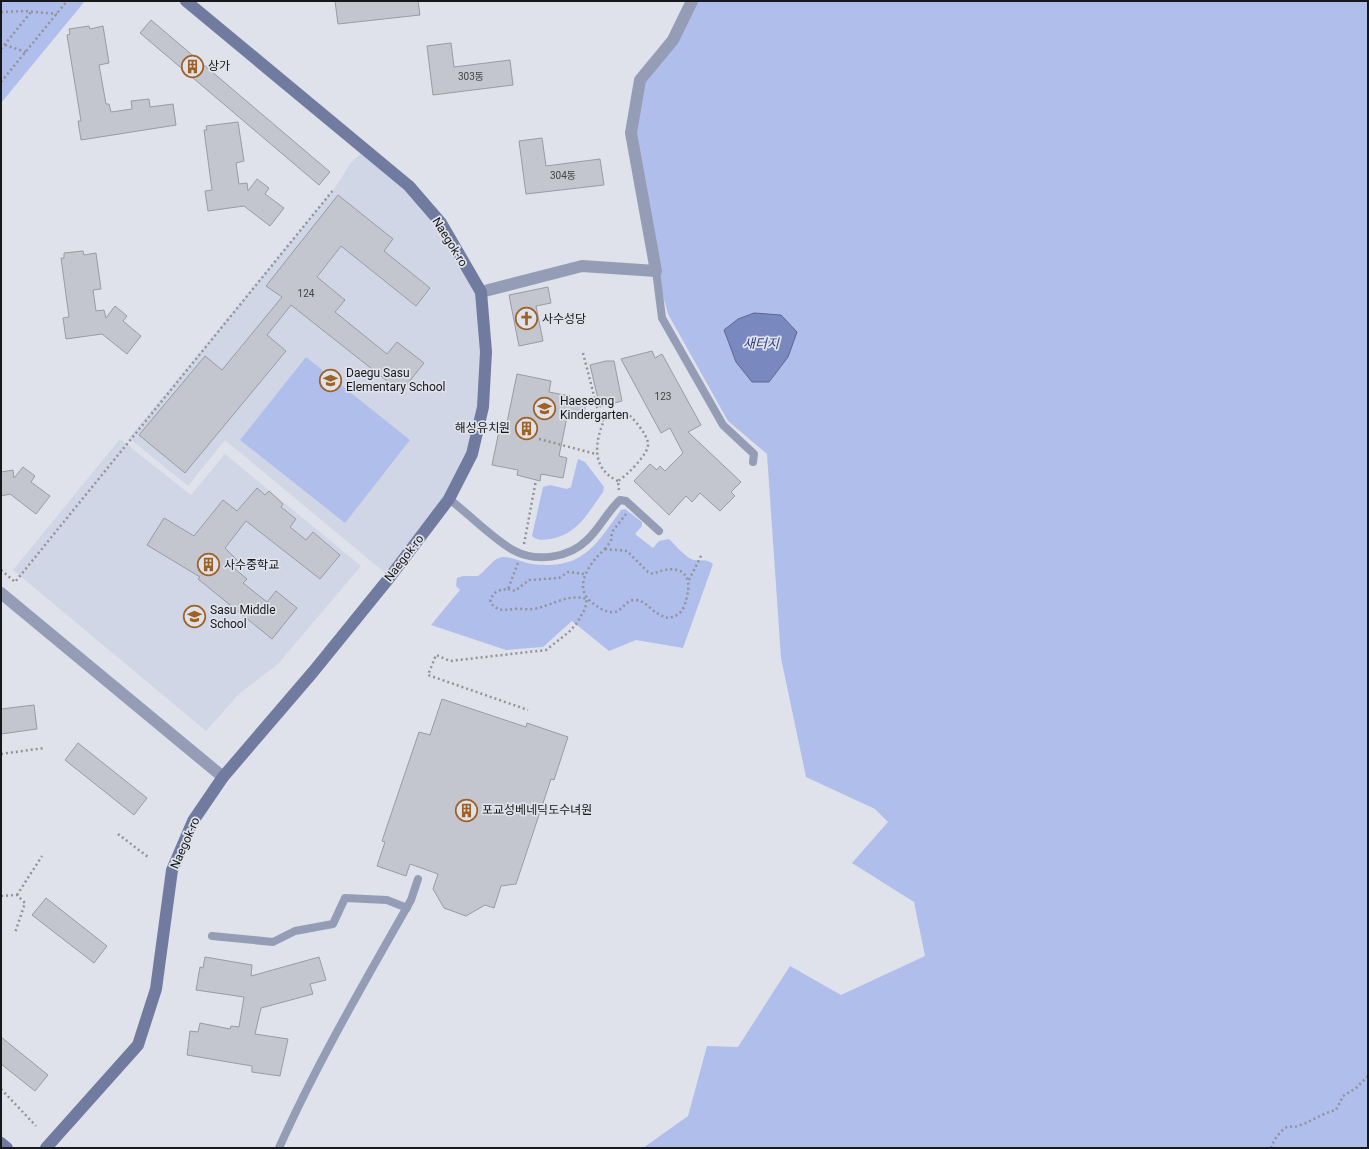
<svg xmlns="http://www.w3.org/2000/svg" width="1369" height="1149" font-family="Roboto,'Noto Sans KR',sans-serif">
<rect width="100%" height="100%" fill="#dfe2ea"/>
<g fill="#d1d6e6">
<path d="M365,149L441,223L481,292L486,352L472,454L449,499L390,577L225,440L188,486L129,438L334,189L350,164Z"/>
<path d="M120,439L191,495L225,454L361,566L278,664L240,693L206,731L13,570Z"/>
</g>
<g fill="#b0beeb">
<path d="M1,1H85L1,103Z"/>
<path d="M692,1H1368V1148H643L688,1116L707,1046L738,1047L790,966L841,995L925,956L914,902L852,863L888,822L875,809L806,777L781,658L767,454L728,421L668,314L656,271L631,133L640,80Z"/>
<path d="M306,357L410,440L345,523L240,440Z"/>
<path d="M578,459L585,462L604,487L603,492C587,514 578,534 550,539C544,540 537,541 532,536L543,487L550,485L567,489L571,487Z"/>
<path d="M625,509L642,522V526L635,534L653,548L659,541L669,539C675,545 682,553 689,558C697,563 704,557 713,564L683,648L636,640L609,651L572,621L543,647L506,650L431,625L460,590L456,586L457,578L463,576H478C486,571 492,559 502,557C512,556 522,563 532,564C583,570 595,546 621,510Z"/>
</g>
<path fill="#7989c0" stroke="#5c678e" d="M754,313L781,315L797,332L788,357L769,382H752L736,362L724,330L738,319Z"/>
<g fill="#c4c6cf" stroke="#999ba3">
<path d="M335,1H418L420,15L338,24Z"/>
<path d="M151,20L330,172L319,185L140,33Z"/>
<path d="M89,26L90,29L103,26L109,63L99,65L106,104H109L111,112L132,109L131,101L149,99L150,107L173,104L176,125L81,140L78,121H81L67,35L70,34L69,29Z"/>
<path d="M451,43L454,67L510,60L513,85L433,95L427,46Z"/>
<path d="M238,122L244,161L236,163L239,184L247,183L248,191L257,179L269,188L265,194L284,208L270,226L244,206L208,211L205,191L212,190L204,130H207L206,126Z"/>
<path d="M542,138L546,166L600,159L604,185L526,194L519,141Z"/>
<path d="M338,195L393,239L384,251L430,288L416,306L341,246L317,277L345,300L335,312L387,354L397,342L424,363L401,392L291,305L267,335L286,351L185,473L139,435L205,356L222,370L282,297L266,286Z"/>
<path d="M83,251L84,255L96,253L101,289L93,290L96,311L104,310L106,318L115,306L127,316L123,321L141,336L127,354L102,334L66,339L63,318L69,317L61,258H64V253Z"/>
<path d="M548,287L551,303L536,306L543,341L519,346L509,295Z"/>
<path d="M652,351L655,358L662,354L701,425L688,432L741,482L731,492L735,496L720,511L700,493L692,502L686,496L669,515L634,481L650,464L657,470L660,466L665,471L683,453L670,428L661,433L621,359Z"/>
<path d="M606,361H614L622,401L600,407L590,365Z"/>
<path d="M517,374L551,381L549,392L570,396V399L586,402L583,420L567,417L559,456L567,458L563,478L541,474L540,481L517,475L518,470L492,465L499,431L505,432Z"/>
<path d="M23,467L35,476L31,482L50,496L36,514L10,494L1,496V472L13,470L14,478Z"/>
<path d="M257,488L265,495L269,491L283,504L281,507L296,519L290,527L306,540L313,532L340,555L320,579L246,521L225,548L239,562L234,568L247,579L243,583L267,602L276,591L297,608L272,639L198,579L200,577L147,545L164,518L194,536L223,500L237,511Z"/>
<path d="M442,699L526,727L527,723L568,737L554,780L551,779L516,884L501,886L494,908L485,905L466,916L444,908L433,889L438,874L410,864L406,876L377,866L385,842L382,841L419,732L430,735Z"/>
<path d="M34,705L37,729L1,734V709Z"/>
<path d="M78,743L147,798L134,815L65,760Z"/>
<path d="M46,898L107,946L94,963L32,915Z"/>
<path d="M205,957L252,965L251,976L319,957L326,980L310,984L313,994L261,1008L255,1034L288,1039L280,1076L252,1072V1066L187,1055L190,1031L198,1032L200,1023L230,1029L231,1026L239,1027L244,997L196,990L200,967L203,968Z"/>
<path d="M1,1037L48,1075L35,1091L1,1064Z"/>
</g>
<g fill="none" stroke-linecap="round" stroke-linejoin="round">
<g stroke="#919399" stroke-width="2.5" stroke-dasharray="2 3" stroke-linecap="butt">
<path d="M1,12L25,11L57,14"/>
<path d="M5,45L26,52"/>
<path d="M1,49L31,12"/>
<path d="M1,82L67,1"/>
<path d="M583,353L598,411L604,421"/>
<path d="M539,439L596,454"/>
<path d="M618,481C590,468 595,441 605,418L616,414L626,412C633,418 647,434 648,443C650,453 626,476 618,481L619,490"/>
<path d="M524,544L536,480"/>
<path d="M605,549L627,551L648,572L653,574C677,563 695,571 686,600C685,605 682,613 677,615C674,617 671,617 668,618C664,617 660,615 657,613C650,609 645,601 637,600C625,598 622,614 611,612C605,612 599,608 594,604C571,589 589,563 605,549Z"/>
<path d="M605,549L611,541L612,532L626,514"/>
<path d="M518,563L508,589C497,590 493,592 490,602C498,612 503,610 514,609C520,608 527,610 533,609C552,606 567,593 587,599L585,609L577,623L569,632L546,650L450,661L436,655L428,675L528,710"/>
<path d="M1,570L15,582L334,189"/>
<path d="M689,580L702,554"/>
<path d="M508,589L515,591L529,580L559,578L568,572L585,574"/>
<path d="M1,754L44,748"/>
<path d="M118,834L148,857"/>
<path d="M17,895L42,856"/>
<path d="M1,896L17,895L25,903L15,933"/>
<path d="M1,1089L36,1126"/>
<path d="M1271,1148C1273,1141 1279,1133 1285,1128C1290,1125 1293,1128 1298,1126C1311,1122 1322,1113 1336,1110L1343,1096L1356,1088L1368,1076"/>
</g>
<g stroke="#959db6" stroke-width="8">
<path d="M656,271L662,318L723,425L754,454L753,462"/>
<path d="M449,499C469,514 493,539 513,550C536,563 569,558 587,540C600,528 607,512 620,500L626,501L659,531"/>
<path d="M212,936L273,942L295,931L333,924L345,898L387,900L407,908"/>
<path d="M279,1148C317,1063 365,981 411,900L418,879"/>
</g>
<g stroke="#959db6" stroke-width="12">
<path d="M481,292L582,266L656,271L631,133L640,80L673,40L692,1"/>
<path d="M1,593L223,777"/>
</g>
<g stroke="#707b9f" stroke-width="12">
<path d="M1,1143L7,1148"/>
<path d="M46,1148L138,1045L156,989L172,870L193,821L223,777L313,672L390,577L449,499L472,454L483,407L486,352L481,292L441,223L409,186L186,1"/>
</g>
</g>
<defs>
<symbol id="building-ring" viewBox="-11 -11 22 22"><circle r="9.5" fill="#dfe2ea" stroke="#9f6226" stroke-width="1.5"/><path d="M-4-6H4V6H1V3H-1V6H-4ZM-2.5-4.3h1.7v1.8h-1.7ZM.8-4.3h1.7v1.8H.8ZM-2.5-1h1.7V.8h-1.7ZM.8-1h1.7V.8H.8Z" fill="#9f6226"/></symbol>
<symbol id="church-ring" viewBox="-11 -11 22 22"><circle r="9.5" fill="#dfe2ea" stroke="#9f6226" stroke-width="1.5"/><path d="M-1.2-6h2.4v3.5h3.3v2.4h-3.3V6h-2.4V-.1h-3.3v-2.4h3.3Z" fill="#9f6226"/></symbol>
<symbol id="school-ring" viewBox="-11 -11 22 22"><circle r="9.5" fill="#dfe2ea" stroke="#9f6226" stroke-width="1.5"/><path d="M0-5L7-2L0 1L-7-2ZM-4 1L0 2.5L4 1V4Q0 6-4 4Z" fill="#9f6226"/></symbol>
</defs>
<g fill-rule="evenodd">
<use href="#building-ring" x="180" y="54" width="25" height="25"/>
<use href="#church-ring" x="514" y="306" width="25" height="25"/>
<use href="#school-ring" x="318" y="368" width="25" height="25"/>
<use href="#school-ring" x="532" y="396" width="25" height="25"/>
<use href="#building-ring" x="514" y="416" width="25" height="25"/>
<use href="#building-ring" x="196" y="552" width="25" height="25"/>
<use href="#school-ring" x="182" y="604" width="25" height="25"/>
<use href="#building-ring" x="454" y="798" width="25" height="25"/>
</g>
<g text-anchor="middle" stroke-width="3.5" stroke-linejoin="round" paint-order="stroke">
<g font-size="10" fill="#424448">
<text x="471" y="80">303동</text>
<text x="563" y="179">304동</text>
<text x="306" y="297">124</text>
<text x="663" y="400">123</text>
</g>
<g font-size="12" fill="#17181b" stroke="#dfe2ea" text-anchor="start">
<text x="208" y="70">상가</text>
<text x="542" y="323">사수성당</text>
<text x="346" y="377">Daegu Sasu<tspan x="346" dy="14">Elementary School</tspan></text>
<text x="560" y="405">Haeseong<tspan x="560" dy="14">Kindergarten</tspan></text>
<text x="510" y="432" text-anchor="end">해성유치원</text>
<text x="224" y="569">사수중학교</text>
<text x="210" y="614">Sasu Middle<tspan x="210" dy="14">School</tspan></text>
<text x="482" y="814">포교성베네딕도수녀원</text>
</g>
<g font-size="12" fill="#17181b" stroke="#dfe2ea">
<text transform="translate(450 242) rotate(58)" y="4">Naegok-ro</text>
<text transform="translate(404 558) rotate(-52)" y="4">Naegok-ro</text>
<text transform="translate(185 843) rotate(-66)" y="4">Naegok-ro</text>
</g>
<g font-size="13" font-style="italic" fill="#303e81" stroke="#dfe2ea">
<text x="761" y="348">새터지</text>
</g>
</g>
<rect width="1369" height="1149" fill="none" stroke="#17181b" stroke-width="4"/>
</svg>
